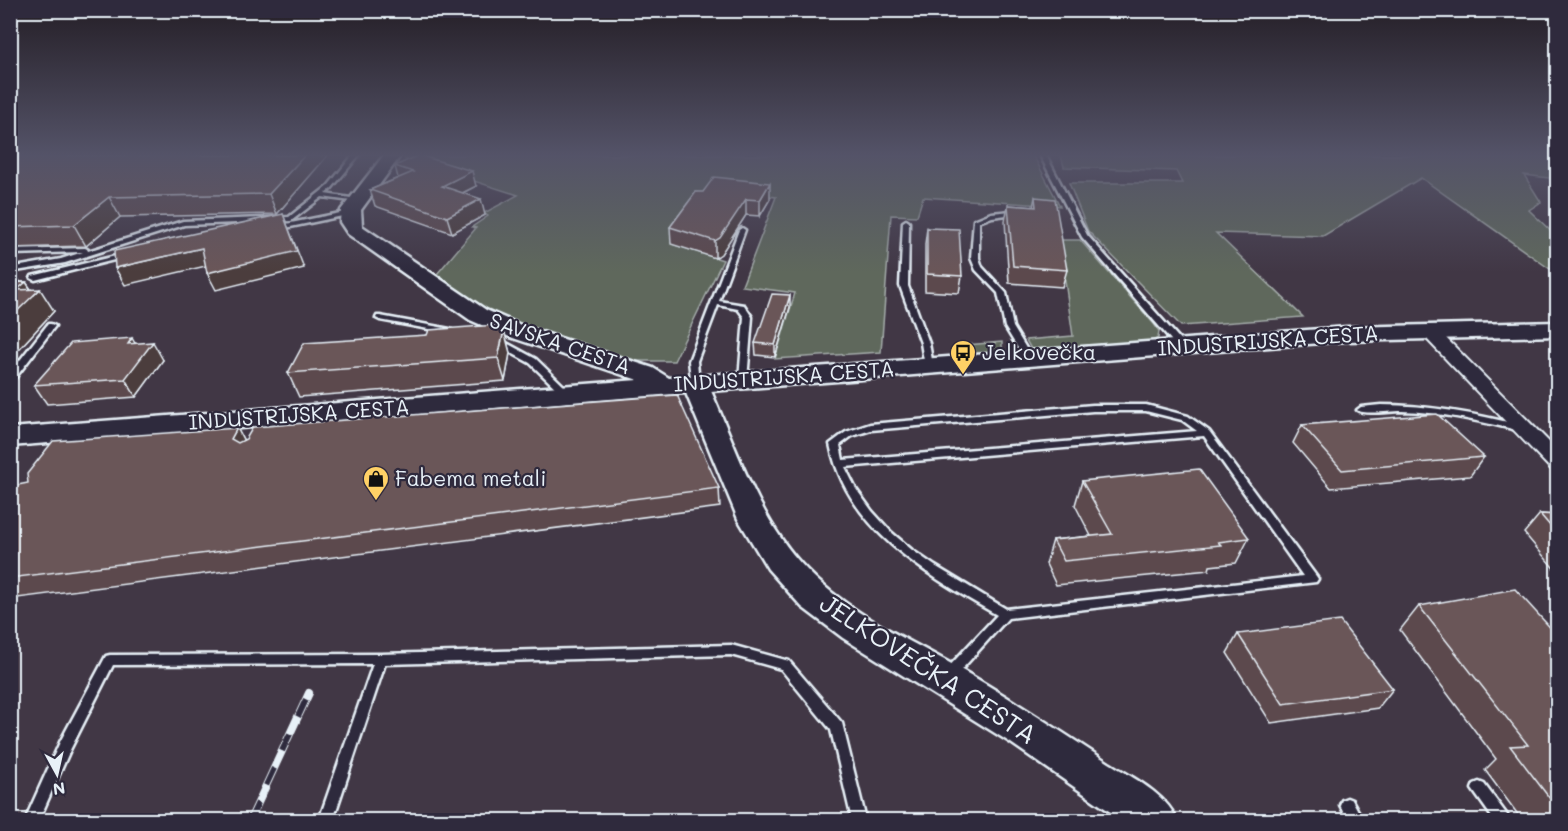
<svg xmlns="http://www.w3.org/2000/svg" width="1568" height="831" font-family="Mali,sans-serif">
<rect width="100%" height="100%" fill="#413745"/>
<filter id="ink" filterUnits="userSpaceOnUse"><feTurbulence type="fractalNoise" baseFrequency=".0167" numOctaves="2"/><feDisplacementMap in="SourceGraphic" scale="12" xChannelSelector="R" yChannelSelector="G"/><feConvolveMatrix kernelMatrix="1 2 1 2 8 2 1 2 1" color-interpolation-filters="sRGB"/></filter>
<g filter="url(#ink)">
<g fill="#5f685c" stroke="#a4acaa" stroke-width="1.5">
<path d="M406,155H1033L1060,206L923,197L917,216L891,215L881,352L775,359L795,293L742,286L776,197L710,190L672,244L723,260L674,361H636L509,320L487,311L437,274L476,228L472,227L488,216L484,213L518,195L405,159Z"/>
<path d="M1061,155H1557V179L1524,175L1541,202L1529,210L1557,237V268L1550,269L1421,178L1323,236L1216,233L1303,317L1181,326L1088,231L1069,183H1182L1176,171L1064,167Z"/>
<path d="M1059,240H1080L1154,324L1159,331L1158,338L1151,342L1031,349L1026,340L1073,336Z"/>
<path d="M1002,342V352L972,354L966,345Z"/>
</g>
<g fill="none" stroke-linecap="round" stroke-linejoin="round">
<defs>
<g id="lane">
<path d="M353,155H359L332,188L325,194L357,199L360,201L359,202L322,197L291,221L184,225L65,263L10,272V268L61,259L83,252L10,254V250L85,248L87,249L88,251L183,221L289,217L328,186Z"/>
<path d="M1040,155H1046L1087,235L1184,344L1185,346L1184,348H1178L1082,237Z"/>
<path d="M350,211L353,213L352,214L276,230L273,228L276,226Z"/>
<path d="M1012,211L1014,212V214L992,217L979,222V258L982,267L1006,293L1013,327L1032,358L1028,360L1024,358L1005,327L998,293L976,270L971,258L974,220L991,213Z"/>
<path d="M906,220L909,222L908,286L929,343L933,366L929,369L925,366L921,343L900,286L903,222Z"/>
<path d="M742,228L745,230L719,301L744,305L752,317L747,380L743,383L739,380L744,317L738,309L718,305L697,361L699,384L698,386H692L689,361L739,230Z"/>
<path d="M124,254L126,255V257L35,280L31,278L32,276Z"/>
<path d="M377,316H380L450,329L454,331L450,333L380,320L376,318Z"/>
<path d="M48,324H51L55,326L13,381H10V373Z"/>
<path d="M495,340H501L536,359L569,391L570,393L569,395H563L530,363L495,344L494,342Z"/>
<path d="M1093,405H1146L1188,416L1209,431L1316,576L1318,579L1316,582L1008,618L952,680L948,681L944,680L942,676L944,672L997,615C928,575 847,530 830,444L846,432L870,424ZM1093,411H1146L1182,420L1197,431L843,460L840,445L852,436L871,430ZM1204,436L1303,576L1006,609L935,566L912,550L891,532L872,511L856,489L845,467Z"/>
<path d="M1381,405C1430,405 1477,414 1524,426L1526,428L1521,431C1482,422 1442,412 1402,411C1391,411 1364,415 1357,410L1361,407Z"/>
<path d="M731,645L789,661L842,723L866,820H852L831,730L781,669L731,655L385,664L333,820H319L373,664L113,665L70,750L39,820H25L60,742L106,656L110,655L381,654Z"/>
<path d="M1479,782L1484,784L1507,815L1509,820H1494L1472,789L1474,784Z"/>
<path d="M1347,798L1352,800L1363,820H1348L1340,805L1342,800Z"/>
</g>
<path id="street" d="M1429,326L1435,327L1558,451V471L1551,469L1423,335L1420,331L1423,327Z"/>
<path id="secondary" d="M384,155H401L361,210L362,226L486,310L523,326L653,368L669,378L1347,327L1558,322V336L1347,341L711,391C738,452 759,521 807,570C848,613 904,637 955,666C1007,696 1059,730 1109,763C1133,778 1166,794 1177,820H1122L1011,743L843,638L802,607L768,569L738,519L686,393L10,446V428L638,380L507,336L470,320L348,234L340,222L341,210Z"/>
</defs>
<use href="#lane" stroke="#e8f1f8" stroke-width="5"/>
<use href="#street" stroke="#e8f1f8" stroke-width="4"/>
<use href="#secondary" stroke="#e8f1f8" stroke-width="5"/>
<use href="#lane" fill="#2f2a3d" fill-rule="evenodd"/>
<use href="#street" fill="#2f2a3d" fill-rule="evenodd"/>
<use href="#secondary" fill="#2f2a3d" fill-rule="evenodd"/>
<defs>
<path id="rail" d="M250,820L309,693"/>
</defs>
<use href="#rail" stroke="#e8f1f8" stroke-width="8"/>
<use href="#rail" stroke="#2f2a3d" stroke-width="6" stroke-dasharray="19" stroke-linecap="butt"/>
</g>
<g fill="#5c4a4d" stroke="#e8f1f8" stroke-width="1.5">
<path d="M10,155H328L277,214L120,217L86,246L10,248Z"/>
<path d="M395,166L476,186L463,193L485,215L452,233L375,206L370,190L398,178Z"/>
<path d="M696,192L770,199L760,216L746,215L721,254L715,258L671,244L670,227Z"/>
<path d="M1035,197L1067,270L1062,287L1009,283L1005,221L1008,205L1033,207Z"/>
<path d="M927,228L962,276L959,293L925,291V244Z"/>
<path d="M14,273L20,282H26L31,289L54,311L19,349H10V274Z"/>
<path d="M790,307L775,357L756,355L755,343Z"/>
<path d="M497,329L504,330L510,353L505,381L299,397L288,373L427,335Z"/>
<path d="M135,343L163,360L136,397L47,404L34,385Z"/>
<path d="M1302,425L1484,457L1470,476L1331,488L1293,443Z"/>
<path d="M237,428L244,441L719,488L720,507L10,599V495Z"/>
<path d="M1082,481L1249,538L1236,563L1210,566L1209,570L1056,585L1046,564L1053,540L1091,536L1075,505Z"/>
<path d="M1540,514L1557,515V572L1524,533Z"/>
<path d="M1419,606L1557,635V820H1522L1485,770L1496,759L1400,630Z"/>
<path d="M1238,634L1393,689L1378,708L1271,723L1227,653Z"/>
</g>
<g fill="#4b3c3e" stroke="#e8f1f8" stroke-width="1.5">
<path d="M305,155H328L277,214L269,194Z"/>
<path d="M472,171L476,186L446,201L442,186Z"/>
<path d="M770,183V199L760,216V200Z"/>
<path d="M109,197L120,217L86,246L74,225Z"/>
<path d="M481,199L485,215L452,233L447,217Z"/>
<path d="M746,199V215L721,254L715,258V241Z"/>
<path d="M283,214L304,268L216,290L207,273Z"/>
<path d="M202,248L210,265L125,285L115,268Z"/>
<path d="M14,273L22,285L26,282L34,295L40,289L54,311L19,349L10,337V275Z"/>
<path d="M790,295V307L775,357V345Z"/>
<path d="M504,330L510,353L505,381L498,358Z"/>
<path d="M132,338L142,356L153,342L163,360L136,397L125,379L128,344Z"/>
<path d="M237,428L247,447L242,457L231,439Z"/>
</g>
<g fill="#6b5659" stroke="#e8f1f8" stroke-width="1.5">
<path d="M10,155H305L269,194L109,197L74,225L10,227Z"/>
<path d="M419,155L472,171L442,186L481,199L447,217L370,190L413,172L395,166Z"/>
<path d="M714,177L770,183L760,200L746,199L720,238L715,241L670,227L696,192H703Z"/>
<path d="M1035,197L1055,199L1067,270L1013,266L1008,205L1036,207Z"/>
<path d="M283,214L297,251L207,273L202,248L115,268L114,251Z"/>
<path d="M927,228L959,229L962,276L927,274Z"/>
<path d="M26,282L17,290L40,289L10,318V283Z"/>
<path d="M772,294L790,295L775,345L755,343Z"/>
<path d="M496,325V329L504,330L498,358L288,373L304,343L427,335L429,330Z"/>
<path d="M132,338L128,344L153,342L125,379L34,385L71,343Z"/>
<path d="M677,395L719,488L10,578V495L18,485L28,483L27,474L53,441L237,428L231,439L238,443L246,439L253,427Z"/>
<path d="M1437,414L1484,457L1342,470L1302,425Z"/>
<path d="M1199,469L1249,538L1218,542L1221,545L1064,561L1053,540L1112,534L1082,481Z"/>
<path d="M1540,514L1557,515V534Z"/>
<path d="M1515,589L1557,635V808L1510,746L1528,745L1419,606Z"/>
<path d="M1340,621L1393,689L1283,704L1238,634Z"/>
</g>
</g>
<linearGradient id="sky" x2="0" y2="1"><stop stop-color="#241e26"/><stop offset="0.57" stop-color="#545368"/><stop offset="1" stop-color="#545368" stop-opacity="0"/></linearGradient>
<rect width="1568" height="272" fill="url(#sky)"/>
<defs>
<symbol id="bus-pin" viewBox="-11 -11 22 30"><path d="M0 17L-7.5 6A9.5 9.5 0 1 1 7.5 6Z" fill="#ffd166" stroke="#2f2a3d"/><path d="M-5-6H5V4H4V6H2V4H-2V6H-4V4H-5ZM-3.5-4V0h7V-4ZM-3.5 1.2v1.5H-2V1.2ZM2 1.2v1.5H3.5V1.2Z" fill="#111"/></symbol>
<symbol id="shop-pin" viewBox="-11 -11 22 30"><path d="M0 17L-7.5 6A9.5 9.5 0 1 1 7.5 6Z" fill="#ffd166" stroke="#2f2a3d"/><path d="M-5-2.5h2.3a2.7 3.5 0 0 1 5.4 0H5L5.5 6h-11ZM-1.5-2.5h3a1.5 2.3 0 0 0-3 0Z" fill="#111"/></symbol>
</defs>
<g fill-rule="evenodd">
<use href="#bus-pin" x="948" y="338" width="30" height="40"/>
<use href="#shop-pin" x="361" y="464" width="30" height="40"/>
</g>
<g text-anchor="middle" stroke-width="4.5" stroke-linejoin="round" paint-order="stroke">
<g font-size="21" fill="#e8f1f8" stroke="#2f2a3d">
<text transform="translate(1268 341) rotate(-4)" y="7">INDUSTRIJSKA CESTA</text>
<text transform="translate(560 344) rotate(19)" y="7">SAVSKA CESTA</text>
<text transform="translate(784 377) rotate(-4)" y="7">INDUSTRIJSKA CESTA</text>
<text transform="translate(299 415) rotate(-4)" y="7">INDUSTRIJSKA CESTA</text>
</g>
<g font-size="21" fill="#e8f1f8" stroke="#2f2a3d" text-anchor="start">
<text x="982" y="360">Jelkovečka</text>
<text x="395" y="486">Fabema metali</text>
</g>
<g font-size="26" fill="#e8f1f8" stroke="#2f2a3d">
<text transform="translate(928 669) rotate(33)" y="9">JELKOVEČKA CESTA</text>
</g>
</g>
<rect width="1568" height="831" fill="none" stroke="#2f2a3d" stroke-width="36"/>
<rect x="18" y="18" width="1532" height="795" fill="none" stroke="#e8f1f8" stroke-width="2" filter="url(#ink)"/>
<g transform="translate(57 774) rotate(172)" stroke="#2f2a3d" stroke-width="4.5" paint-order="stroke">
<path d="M0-4.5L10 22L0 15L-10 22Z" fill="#e8f1f8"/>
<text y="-9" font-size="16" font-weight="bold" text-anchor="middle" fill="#e8f1f8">N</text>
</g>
</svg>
